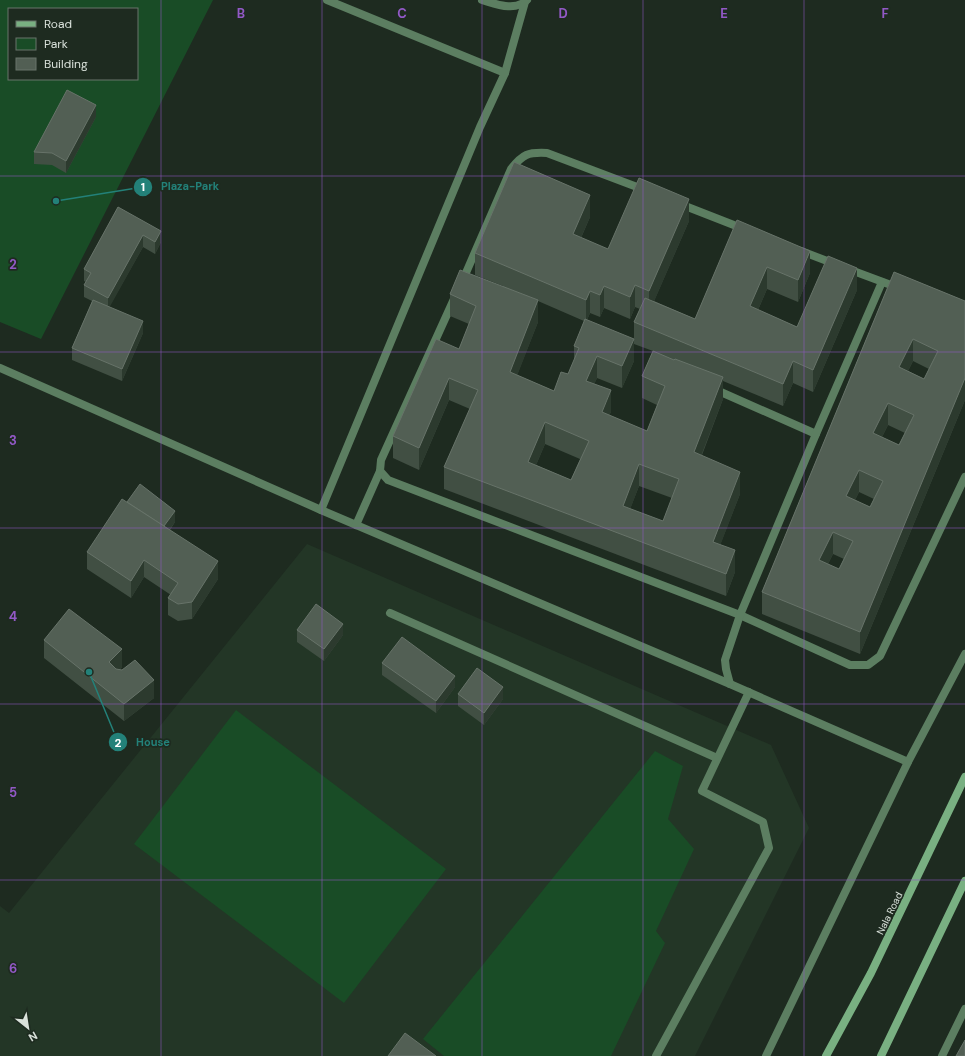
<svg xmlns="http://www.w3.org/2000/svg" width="965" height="1056" font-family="'DM Sans',sans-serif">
<rect width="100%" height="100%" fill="#1e2b20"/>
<path fill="#233626" d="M307,544L771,745L809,828L695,1056H0V906L9,913Z"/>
<g fill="#194c26" fill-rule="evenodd">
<path d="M0,0H213L41,339L0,322ZM9,9H137V79H9Z"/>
<path d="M236,710L446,869L344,1003L134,844Z"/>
<path d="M655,751L683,766L668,819L694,849L656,931L665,943L611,1056H444L423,1039Z"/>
</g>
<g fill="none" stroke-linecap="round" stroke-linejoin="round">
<g stroke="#5c7e61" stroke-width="8">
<path d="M390,613L717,758"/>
<path d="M656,1056L769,848L763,822L702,791L749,692"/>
</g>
<g stroke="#5c7e61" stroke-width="8">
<path d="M482,0C496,4 515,12 527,0"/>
<path d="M505,73L525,2"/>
<path d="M680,204L744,229"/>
<path d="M801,251L835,264"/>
<path d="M848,269L899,288"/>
<path d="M462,282L511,169C523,154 528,152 547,153L645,190"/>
<path d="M454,299L381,460L380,471L388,480L740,615L850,665H868L880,656L965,477"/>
<path d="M0,368L321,510L730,684L908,762"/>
<path d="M714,389L816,434"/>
<path d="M321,510L480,127L505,73L327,0"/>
<path d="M356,525L380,471"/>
<path d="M730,684L726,669L725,660L740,615L816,434L882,282"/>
<path d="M766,1056L908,762L965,654"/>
<path d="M942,1056L965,1009"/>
</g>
<g stroke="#79b082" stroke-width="8">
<path d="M826,1056L871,973L965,777"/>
<path d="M881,1056L965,881"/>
</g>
</g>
<g fill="#414f43" fill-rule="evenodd">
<path d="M96,117L66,173L52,165L34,164V152Z"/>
<path d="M118,207L161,242L155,254L143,247L109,307L143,333L122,381L72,360V348L92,301L84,297V285L86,282L84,281V269Z"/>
<path d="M590,217L581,238L608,249L689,221L654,301L695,319L737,220L810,273L798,302L767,289L758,310L797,327L857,290L813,392L793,383L783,406L723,381V399L702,455L740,494L720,545L735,572L726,596L444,489V467L470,409L449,400L419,470L393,458V436L459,349L469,324L450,316V294L503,286L475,275V253ZM538,301L584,321L574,346V361L568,374L554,391L517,375L538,322ZM635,307L640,309L634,322V344L653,351L642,376V398L657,405L647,431L609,415L611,412L594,384L597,378L622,388L634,361L587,320L590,313L600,317L604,308L630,319ZM545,444L580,459L571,480L536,465ZM639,486L672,498L663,521L630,509Z"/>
<path d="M894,272L965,301V400L860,654L762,614V592ZM913,361L929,369L924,379L908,371ZM888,425L905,433L899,445L882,437ZM859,492L874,499L870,507L855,500ZM833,554L844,559L839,569L828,564Z"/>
<path d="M127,502L175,522L170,530L218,579L192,619L178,621L168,615V598L171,595L144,577L131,598L87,569V552Z"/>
<path d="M297,630L343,635L324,661L297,642Z"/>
<path d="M44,640L122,667L119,670L154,698L124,721L44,658Z"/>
<path d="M382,663L455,687L436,713L382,675Z"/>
<path d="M458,694L503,699L484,725L458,706Z"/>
</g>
<g fill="#2c3a2e">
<path d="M96,105V117L66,173V161Z"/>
<path d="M590,195V217L573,256V234Z"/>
<path d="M689,199V221L649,313V291Z"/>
<path d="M161,231V242L155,254V242Z"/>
<path d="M143,235V247L108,310V298Z"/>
<path d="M810,251V273L798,302V280Z"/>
<path d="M767,267V289L750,328V306Z"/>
<path d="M857,268V290L813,392V370Z"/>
<path d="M635,285V307L630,319V297Z"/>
<path d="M604,286V308L600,317V295Z"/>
<path d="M590,291V313L586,322V300Z"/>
<path d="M538,300V322L510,394V372Z"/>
<path d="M143,321V333L122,381V369Z"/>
<path d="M634,339V361L622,388V366Z"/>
<path d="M913,339V361L899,389V367Z"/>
<path d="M597,356V378L586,403V381Z"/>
<path d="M793,361V383L783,406V384Z"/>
<path d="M723,377V399L694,474V452Z"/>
<path d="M449,378V400L419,470V448Z"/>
<path d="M965,378V400L860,654V632Z"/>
<path d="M611,390V412L602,434V412Z"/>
<path d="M888,403V425L873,455V433Z"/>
<path d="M545,422V444L528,484V462Z"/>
<path d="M639,464V486L623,528V506Z"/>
<path d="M859,470V492L846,518V496Z"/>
<path d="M740,472V494L713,564V542Z"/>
<path d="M175,511V522L162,540V528Z"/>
<path d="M833,532V554L819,582V560Z"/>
<path d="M735,550V572L726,596V574Z"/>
<path d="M144,560V577L131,598V581Z"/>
<path d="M218,561V579L192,619V602Z"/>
<path d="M343,624V635L324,661V649Z"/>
<path d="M122,649V667L109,679V662Z"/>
<path d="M455,676V687L436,713V701Z"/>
<path d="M154,680V698L124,721V704Z"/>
<path d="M503,687V699L484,725V713Z"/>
</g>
<g fill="#525f54" stroke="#677369" fill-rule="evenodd">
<path d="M67,90L96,105L66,161L52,153L34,152Z"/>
<path d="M514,162L590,195L573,234L608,249L639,178L689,199L649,291L635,285L630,297L604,286L600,295L590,291L586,300L475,253Z"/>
<path d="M118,207L161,231L155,242L143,235L108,298L84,285L91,273L84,269Z"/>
<path d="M737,220L810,251L798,280L767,267L750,306L797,327L828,256L857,268L813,370L793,361L783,384L634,322L645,298L695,319Z"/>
<path d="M460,270L538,300L510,372L554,391L561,372L568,374L579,348L574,346L585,319L634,339L622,366L597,356L586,381L611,390L602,412L647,431L665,386L642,376L653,351L674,360L675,359L723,377L694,452L740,472L713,542L735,550L726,574L444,467L478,390L449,378L419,448L393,436L436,339L459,349L476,306L450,294ZM545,422L589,441L571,480L528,462ZM639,464L679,479L663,521L623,506Z"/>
<path d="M894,272L965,301V378L860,632L762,592ZM913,339L938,351L924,379L899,367ZM888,403L914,415L899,445L873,433ZM859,470L883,481L870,507L846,496ZM833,532L853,541L839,569L819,560Z"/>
<path d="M93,300L143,321L122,369L72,348Z"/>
<path d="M140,484L175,511L164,526L127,502Z"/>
<path d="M122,499L218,561L192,602L178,604L168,598L178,583L144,560L131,581L87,552Z"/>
<path d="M316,604L343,624L324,649L297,630Z"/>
<path d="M69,609L122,649L109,662L116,669L122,670L135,660L154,680L124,704L44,640Z"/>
<path d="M402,637L455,676L436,701L382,663Z"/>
<path d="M477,668L503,687L484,713L458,694Z"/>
<path d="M405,1033L436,1056H388Z"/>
<path d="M965,1040V1056H956Z"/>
</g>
<path fill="none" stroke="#9259c6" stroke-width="1" stroke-opacity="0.55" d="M161,0V1056M322,0V1056M482,0V1056M643,0V1056M804,0V1056M0,176H965M0,352H965M0,528H965M0,704H965M0,880H965"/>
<g text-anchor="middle" stroke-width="3.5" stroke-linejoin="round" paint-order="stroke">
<g font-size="10" fill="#d9e1da" stroke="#1e2b20">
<text transform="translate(889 913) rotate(-64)" y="4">Nala Road</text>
</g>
</g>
<g font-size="13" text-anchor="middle" font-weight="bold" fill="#9259c6" stroke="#1e2b20" stroke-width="3.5" stroke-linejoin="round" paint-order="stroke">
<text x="241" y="18">B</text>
<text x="402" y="18">C</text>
<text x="563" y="18">D</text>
<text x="724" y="18">E</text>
<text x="885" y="18">F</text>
<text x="13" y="269">2</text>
<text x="13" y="445">3</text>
<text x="13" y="621">4</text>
<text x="13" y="797">5</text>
<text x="13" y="973">6</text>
</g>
<path fill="none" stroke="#238179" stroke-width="1.5" d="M56 201L143 187M89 672L118 742"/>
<g fill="#238179" stroke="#1e2b20" stroke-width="1.5">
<circle cx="56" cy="201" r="4"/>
<circle cx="89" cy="672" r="4"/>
<circle cx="143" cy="187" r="10"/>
<circle cx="118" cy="742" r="10"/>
</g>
<g font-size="12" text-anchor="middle" font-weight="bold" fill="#fff">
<text x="143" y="191">1</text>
<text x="118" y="747">2</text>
</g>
<g font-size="11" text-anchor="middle" font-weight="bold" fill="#238179" stroke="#1e2b20" stroke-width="3.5" stroke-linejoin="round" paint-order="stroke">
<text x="190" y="190">Plaza-Park</text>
<text x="153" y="746">House</text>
</g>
<rect x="8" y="8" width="130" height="72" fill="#1e2b20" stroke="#69746a"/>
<rect x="16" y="21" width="20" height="6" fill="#79b082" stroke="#69746a"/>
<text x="44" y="28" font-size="12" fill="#d9e1da">Road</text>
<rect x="16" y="38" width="20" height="12" fill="#194c26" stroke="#69746a"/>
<text x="44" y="48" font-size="12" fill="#d9e1da">Park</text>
<rect x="16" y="58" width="20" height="12" fill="#525f54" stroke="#69746a"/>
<text x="44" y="68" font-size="12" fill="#d9e1da">Building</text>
<g transform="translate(28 1028) rotate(150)" stroke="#1e2b20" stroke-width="3" paint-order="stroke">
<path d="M0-3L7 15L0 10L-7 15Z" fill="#d9e1da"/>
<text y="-6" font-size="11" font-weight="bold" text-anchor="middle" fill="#d9e1da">N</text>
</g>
</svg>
